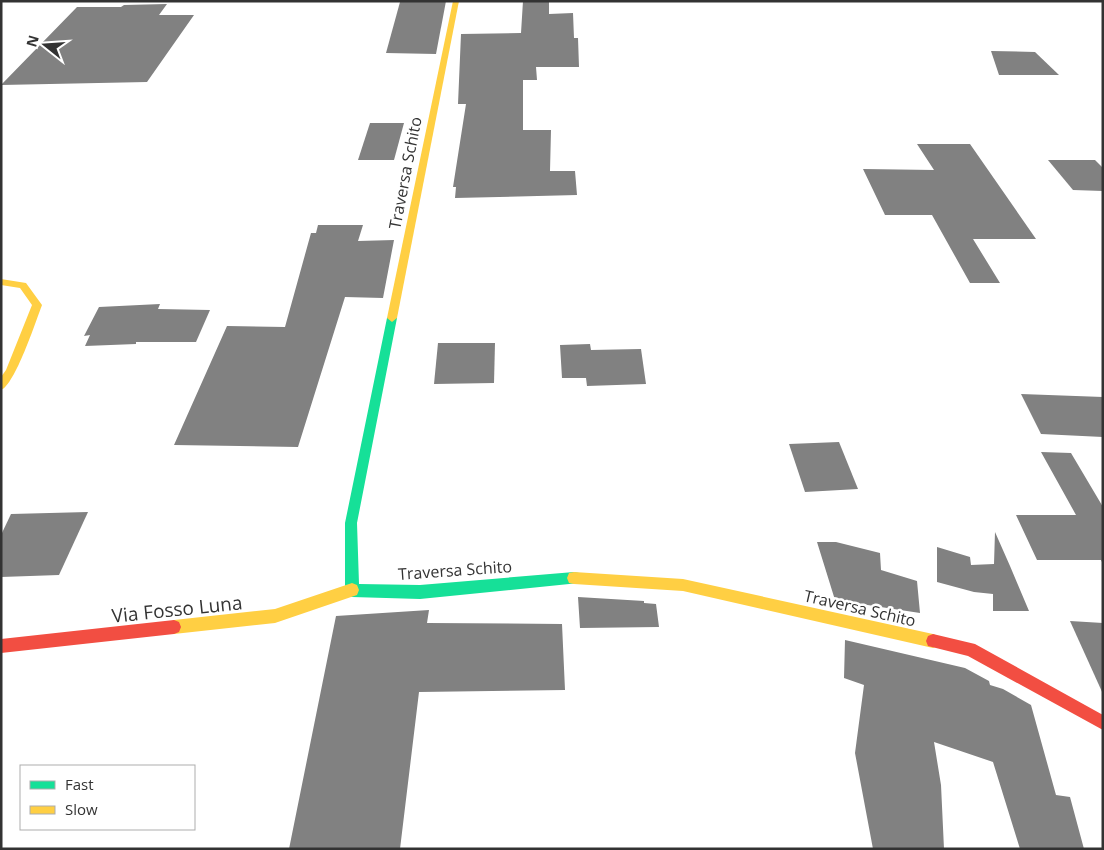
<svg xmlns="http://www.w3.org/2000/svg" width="1104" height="850" font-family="'Open Sans',sans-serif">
<rect width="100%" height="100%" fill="#fff"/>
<g fill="#818181">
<path d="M446,1L436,54L386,53L400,2Z"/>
<path d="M523,1H549V14L573,13L574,38H578L579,67H536L537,80H523V130H551L550,171H575L577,195L455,198L456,187H453L466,104H458L461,34L521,33Z"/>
<path d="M167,4L159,15H194L147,82L1,85L77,7H121L124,5Z"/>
<path d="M991,51L1035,52L1059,75H999Z"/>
<path d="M370,123H404L394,160H358Z"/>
<path d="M917,144H970L1036,239H973L1000,283H970L932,215H885L863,169L934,170Z"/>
<path d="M1048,160H1095L1103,168V191L1073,190Z"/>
<path d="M318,225H363L358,241L394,240L383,298L345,297L298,447L174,445L227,326L285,327L311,233H316Z"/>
<path d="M160,304L158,309L210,310L196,342H136V344L85,346L90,335L84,336L99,307Z"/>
<path d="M438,343H495L494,383L434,384Z"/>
<path d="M590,344L591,350L641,349L646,384L587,386L586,378H562L560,345Z"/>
<path d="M1021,394L1103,397V437L1041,434Z"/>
<path d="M839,442L858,489L805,492L789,444Z"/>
<path d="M1041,452L1071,453L1103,507V564L1101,560H1037L1016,515H1076Z"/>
<path d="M88,512L59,575L1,577V535L11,514Z"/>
<path d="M995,532L1010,566L1029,611H993V594L974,592L937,582V547L970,557L971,565L994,564Z"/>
<path d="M817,542H836L880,553L881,570L917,581L920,613L835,600Z"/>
<path d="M578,597L644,601V603L656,604L659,627L580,628Z"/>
<path d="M429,610L427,623L562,624L565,690L419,692L400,849H289L336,616Z"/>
<path d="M1070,621L1103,623V694Z"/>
<path d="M845,640L965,668L989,681L990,685L1003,689L1031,705L1056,795L1070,797L1084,849H1020L993,762L934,742L941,785L944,849H873L855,753L864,685L844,678Z"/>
</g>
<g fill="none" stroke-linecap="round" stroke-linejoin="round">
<path fill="#16e098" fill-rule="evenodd" d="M392,314L397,318L357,523L359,584L420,585L574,572L579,573L581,578L579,583L420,599L352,597L347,595L345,590V523L387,318Z"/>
<g fill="#ffcf43" fill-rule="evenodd">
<path d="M453,1H459L397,318L392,322L387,318Z"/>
<path d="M1,279L26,283L42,305C36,321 15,385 1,390V377L6,370L32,305L20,288L1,285Z"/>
<path d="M574,572L683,579L933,634L938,636L940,641L938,646L933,648L683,591L574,584L569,583L567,578L569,573Z"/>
<path d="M352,583L357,585L359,590L357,595L275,623L174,634L169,632L167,627L169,622L174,620L275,609Z"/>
</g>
<g fill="#f24e42" fill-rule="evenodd">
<path d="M174,620L179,622L181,627L179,632L174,634L1,653V639Z"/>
<path d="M933,634L975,644L1103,715V730L968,656L928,646L926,641L928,636Z"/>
</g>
</g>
<g text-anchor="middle" stroke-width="5" stroke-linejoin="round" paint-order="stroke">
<g font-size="16" fill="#333" stroke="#fff">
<text transform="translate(405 173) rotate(-79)" y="6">Traversa Schito</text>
<text transform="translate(455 570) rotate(-4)" y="6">Traversa Schito</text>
<text transform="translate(860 608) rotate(13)" y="6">Traversa Schito</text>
</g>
<g font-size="19" fill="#333" stroke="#fff">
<text transform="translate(177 609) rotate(-6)" y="7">Via Fosso Luna</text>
</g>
</g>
<rect width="1104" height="850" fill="none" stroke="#333333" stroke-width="5"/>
<rect x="20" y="765" width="175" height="65" fill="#ffffff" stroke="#adadad"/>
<rect x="30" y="781" width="25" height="8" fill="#16e098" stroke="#adadad"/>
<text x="65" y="790" font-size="15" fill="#333333">Fast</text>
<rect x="30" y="806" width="25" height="8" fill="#ffcf43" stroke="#adadad"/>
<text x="65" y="815" font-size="15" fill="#333333">Slow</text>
<g transform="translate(45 45) rotate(287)" stroke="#ffffff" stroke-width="4" paint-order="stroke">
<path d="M0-4L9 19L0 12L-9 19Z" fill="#333333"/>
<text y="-8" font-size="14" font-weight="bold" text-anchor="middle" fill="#333333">N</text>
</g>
</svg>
